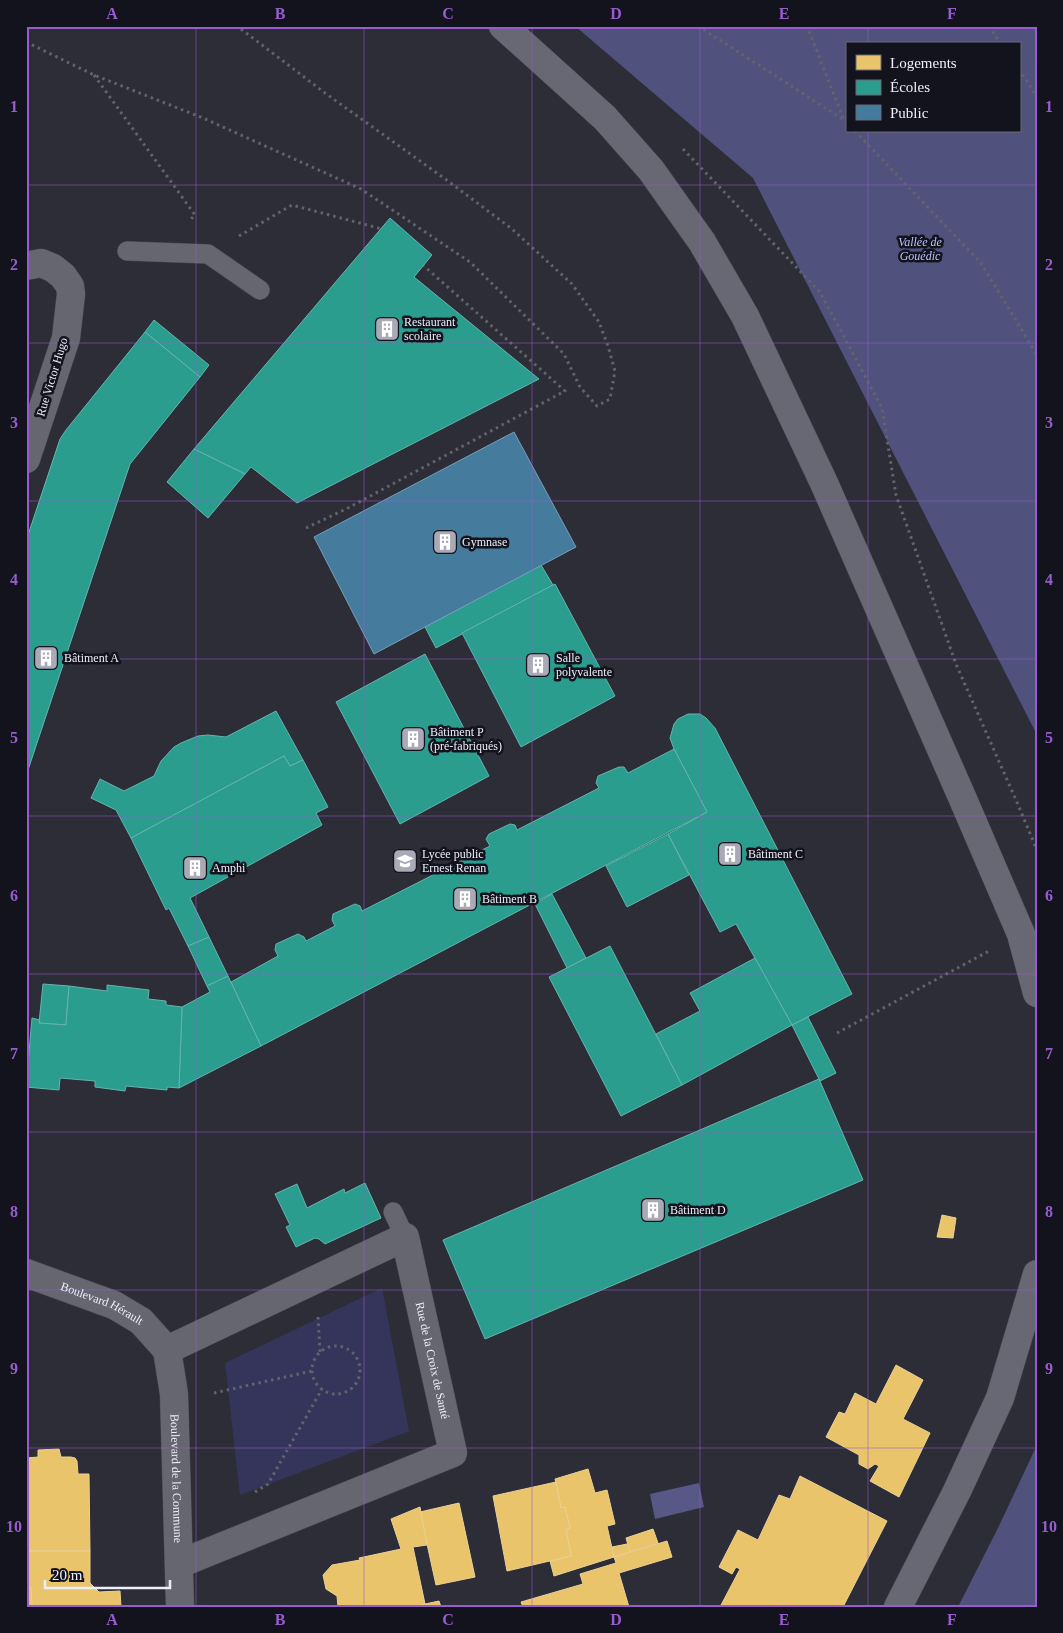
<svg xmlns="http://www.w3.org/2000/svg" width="1063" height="1633" font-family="'Times New Roman',serif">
<rect width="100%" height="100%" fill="#2d2d38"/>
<path fill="#35355b" d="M382,1288L409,1431L240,1495L225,1363Z"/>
<g fill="#50517d" fill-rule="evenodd">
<path d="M575,26H1037V735L753,178ZM847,44H1019V131H847Z"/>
<path d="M1037,1445V1607H958L998,1528Z"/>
</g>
<path fill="#575886" d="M699,1483L704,1507L655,1519L650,1494Z"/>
<g fill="#e9c46a" stroke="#ead196">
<path d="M942,1215L956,1218L953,1238L937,1237Z"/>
<path d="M896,1365L923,1380L903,1419L930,1433L899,1497L870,1481L879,1466L875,1464L868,1469L859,1464V1455L826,1437L839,1412L845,1414L855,1393L876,1404Z"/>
<path d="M59,1449L61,1457H71L75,1458L77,1461L78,1474H89L90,1551H26V1458L38,1457V1450Z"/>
<path d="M588,1469L595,1493L607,1490L615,1524L607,1526L614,1557L554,1576L550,1561L571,1556L566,1529L570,1528L565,1507L561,1508L555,1479Z"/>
<path d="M800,1476L887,1521L843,1607H720L740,1569L736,1567L732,1574L719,1567L738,1530L758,1540L779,1495L790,1499Z"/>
<path d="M556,1482L561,1508L565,1507L570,1528L566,1529L571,1556L507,1571L493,1496Z"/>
<path d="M459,1503L475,1577L436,1585L420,1512Z"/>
<path d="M420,1507L427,1545L413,1547L425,1604L414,1607H338L337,1596L326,1589L323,1575L332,1565L360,1560L359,1558L401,1549L391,1519Z"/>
<path d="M653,1529L658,1543L630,1552L626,1538Z"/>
<path d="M667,1541L672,1557L619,1573L629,1607H523L521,1602L583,1584L580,1574L616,1563L614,1557Z"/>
<path d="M627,1544L630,1552L614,1557L612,1547Z"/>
<path d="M26,1551H90V1583L99,1592L120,1591L121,1607H32L31,1587L26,1585Z"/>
<path d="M26,1585L31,1587L32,1607H26Z"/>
<path d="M439,1601L441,1607H414L425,1604Z"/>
</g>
<g fill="#2a9d8f" stroke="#64b5af">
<path d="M390,218L432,255L414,277L539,379L297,503L251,467L245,474L194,449Z"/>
<path d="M154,320L209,365L200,377L145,332Z"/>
<path d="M145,332L200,377L130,464L26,776V541L60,439L66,430Z"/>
<path d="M194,449L245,474L208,518L167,482Z"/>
<path d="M541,565L553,585L436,648L425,627Z"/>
<path d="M555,584L615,696L521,747L462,633Z"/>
<path d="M425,654L489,776L400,824L336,702Z"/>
<path d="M276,711L303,760L290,766L284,756L131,838L116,810L91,798L100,779L124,791L154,776L161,761L174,747L181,743L198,736L208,735L226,737Z"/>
<path d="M688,714H700L706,718L715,728L852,994L792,1025L736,924L720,932L668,834L707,812L674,749L670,738L674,724L678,719Z"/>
<path d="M674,749L707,812L261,1046L231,982L278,956L275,950L276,944L298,934L304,937L306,941L335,926L332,920L333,914L355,904L360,906L362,911L490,846L486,839L489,834L510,824L515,825L517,830L599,788L596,783L598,776L619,767H624L628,773Z"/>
<path d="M284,756L290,766L303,760L328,807L316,813L322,825L190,898L209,937L188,946L169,908L166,910L131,838Z"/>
<path d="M668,834L689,875L627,907L606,866Z"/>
<path d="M552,894L586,958L567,968L535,904Z"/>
<path d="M209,937L228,976L207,986L188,946Z"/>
<path d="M610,946L682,1085L621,1116L549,977Z"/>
<path d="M755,958L792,1025L682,1085L656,1034L700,1011L690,993Z"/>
<path d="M228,976L261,1046L179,1088L182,1007L210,992L207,986Z"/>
<path d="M43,984L69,986L66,1025L39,1023Z"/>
<path d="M107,985L149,990L148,999L166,1001V1005L182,1007L179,1088L167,1087V1090L126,1086L125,1091L95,1087V1081L60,1078L59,1090L26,1087L32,1018L40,1020L39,1023L66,1025L69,986L107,991Z"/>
<path d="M808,1017L836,1073L820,1081L792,1025Z"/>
<path d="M819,1079L863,1180L485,1339L443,1240Z"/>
<path d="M365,1183L381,1218L325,1244L319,1239L315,1238L296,1247L286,1227L290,1225L275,1194L297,1184L307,1208L344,1189L345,1193Z"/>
</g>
<path fill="#457b9d" stroke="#779eb9" d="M514,432L576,547L374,654L314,537Z"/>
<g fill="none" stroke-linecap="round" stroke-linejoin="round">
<defs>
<g id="lane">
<path d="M127,251L208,254L260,290"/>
<path d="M393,1212L405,1237"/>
</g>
<g id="street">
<path d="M26,266L41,263L53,268L63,276L70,286L71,294L66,338L26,459"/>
<path id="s1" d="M26,1273L114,1305L141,1321L167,1350"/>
<path id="s2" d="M167,1350L405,1237L453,1453L179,1564"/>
<path id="s3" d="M167,1350L174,1394L180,1607"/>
</g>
<g id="secondary">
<path d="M503,26L605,118L651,170L702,242L745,316L824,483L962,797L1021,934L1037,993"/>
<path d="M898,1607L957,1491L1000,1398L1037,1274"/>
</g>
</defs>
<use href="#lane" stroke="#494952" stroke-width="20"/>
<use href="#street" stroke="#494952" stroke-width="29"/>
<use href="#secondary" stroke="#494952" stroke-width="29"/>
<g stroke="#62636b" stroke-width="3" stroke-dasharray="2.5 4" stroke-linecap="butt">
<path d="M698,26L844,120L807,26"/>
<path d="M989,26L1001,44"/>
<path d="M26,42L94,75L203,118L361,189L470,262L564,354L580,387L597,406L610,399L615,371L608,346L599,322L572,284L512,229L448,181L325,93L237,26"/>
<path d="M1019,69L1037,97"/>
<path d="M94,75L195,215L189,221"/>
<path d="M855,131L981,263L1037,355"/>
<path d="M683,149L820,292L882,408L896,495L956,664L1016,800L1037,850"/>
<path d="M239,236L292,205L382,229"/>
<path d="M306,528L348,508L565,391L424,266"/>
<path d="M837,1033L989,951"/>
<path d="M318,1317L320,1352"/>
<circle cx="336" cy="1370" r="24"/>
<path d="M214,1393L312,1371"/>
<path d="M255,1492L268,1484L322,1389"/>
</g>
<use href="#lane" stroke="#65666f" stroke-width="19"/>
<use href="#street" stroke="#65666f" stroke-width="28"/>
<use href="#secondary" stroke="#686874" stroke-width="28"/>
</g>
<path fill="none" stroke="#985cce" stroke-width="1" stroke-opacity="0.55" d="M196,26V1607M364,26V1607M532,26V1607M700,26V1607M868,26V44M868,131V1607M26,185H1037M26,343H1037M26,501H1037M26,659H1037M26,816H1037M26,974H1037M26,1132H1037M26,1290H1037M26,1448H1037"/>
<defs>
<symbol id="building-square" viewBox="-11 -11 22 22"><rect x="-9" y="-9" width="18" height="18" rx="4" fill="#aaaab7" stroke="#12131c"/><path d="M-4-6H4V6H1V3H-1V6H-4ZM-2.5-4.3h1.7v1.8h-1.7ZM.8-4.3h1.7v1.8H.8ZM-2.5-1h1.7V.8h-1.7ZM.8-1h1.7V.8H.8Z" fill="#fff"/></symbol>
<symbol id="school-square" viewBox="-11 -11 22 22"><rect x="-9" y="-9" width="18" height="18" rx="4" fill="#aaaab7" stroke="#12131c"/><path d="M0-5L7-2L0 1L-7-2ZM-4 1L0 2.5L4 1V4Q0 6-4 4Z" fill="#fff"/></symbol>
</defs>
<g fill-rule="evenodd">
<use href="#building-square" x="373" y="315" width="28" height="28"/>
<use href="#building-square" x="431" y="528" width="28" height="28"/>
<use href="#building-square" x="32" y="644" width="28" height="28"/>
<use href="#building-square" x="524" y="651" width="28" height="28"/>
<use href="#building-square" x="399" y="725" width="28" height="28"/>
<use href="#building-square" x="716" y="840" width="28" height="28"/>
<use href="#school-square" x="391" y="847" width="28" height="28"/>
<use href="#building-square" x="181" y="854" width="28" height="28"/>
<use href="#building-square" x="451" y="885" width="28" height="28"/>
<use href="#building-square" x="639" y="1196" width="28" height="28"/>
</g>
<g text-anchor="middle" stroke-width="5" stroke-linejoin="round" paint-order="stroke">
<g font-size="12" font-style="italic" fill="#bdc0fe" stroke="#12131c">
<text x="920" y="246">Vallée de<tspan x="920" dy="14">Gouédic</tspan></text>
</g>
<g font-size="12" fill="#edeefb" stroke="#12131c" text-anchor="start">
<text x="404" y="326">Restaurant<tspan x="404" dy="14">scolaire</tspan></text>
<text x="462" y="546">Gymnase</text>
<text x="64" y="662">Bâtiment A</text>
<text x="556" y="662">Salle<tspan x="556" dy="14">polyvalente</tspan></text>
<text x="430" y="736">Bâtiment P<tspan x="430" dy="14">(pré-fabriqués)</tspan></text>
<text x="422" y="858">Lycée public<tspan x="422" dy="14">Ernest Renan</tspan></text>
<text x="748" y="858">Bâtiment C</text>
<text x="212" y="872">Amphi</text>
<text x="482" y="903">Bâtiment B</text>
<text x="670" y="1214">Bâtiment D</text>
</g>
<g font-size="12" fill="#edeefb" stroke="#12131c">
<text transform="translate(52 377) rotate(-73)" y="4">Rue Victor Hugo</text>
<text dy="4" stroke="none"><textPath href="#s1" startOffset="82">Boulevard Hérault</textPath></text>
<text dy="4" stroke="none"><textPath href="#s2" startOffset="390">Rue de la Croix de Santé</textPath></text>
<text dy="4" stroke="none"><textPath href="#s3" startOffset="129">Boulevard de la Commune</textPath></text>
</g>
</g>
<rect width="1063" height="1633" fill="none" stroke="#12131c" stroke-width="55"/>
<rect x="846" y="42" width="175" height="90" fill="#12131c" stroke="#6a6b75"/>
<rect x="856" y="55" width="25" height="15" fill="#e9c46a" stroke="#6a6b75"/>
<text x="890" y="68" font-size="15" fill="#edeefb">Logements</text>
<rect x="856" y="80" width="25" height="15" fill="#2a9d8f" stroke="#6a6b75"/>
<text x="890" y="92" font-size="15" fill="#edeefb">Écoles</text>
<rect x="856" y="105" width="25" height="15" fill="#457b9d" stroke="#6a6b75"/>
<text x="890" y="118" font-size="15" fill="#edeefb">Public</text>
<path d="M45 1580v8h125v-8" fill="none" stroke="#edeefb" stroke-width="2.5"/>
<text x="52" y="1580" font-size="15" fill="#edeefb" stroke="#12131c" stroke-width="4" paint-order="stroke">20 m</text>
<rect x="28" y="28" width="1008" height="1578" fill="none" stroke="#985cce" stroke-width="2"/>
<g font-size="16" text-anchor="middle" font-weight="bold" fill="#985cce">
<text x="112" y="19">A</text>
<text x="280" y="19">B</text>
<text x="448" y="19">C</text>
<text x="616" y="19">D</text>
<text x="784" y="19">E</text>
<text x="952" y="19">F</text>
<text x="14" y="112">1</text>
<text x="1049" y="112">1</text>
<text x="14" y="270">2</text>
<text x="1049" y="270">2</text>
<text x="14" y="428">3</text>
<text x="1049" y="428">3</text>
<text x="14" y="585">4</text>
<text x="1049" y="585">4</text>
<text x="14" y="743">5</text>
<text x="1049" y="743">5</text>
<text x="14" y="901">6</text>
<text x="1049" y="901">6</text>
<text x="14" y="1059">7</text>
<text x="1049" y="1059">7</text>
<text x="14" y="1217">8</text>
<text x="1049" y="1217">8</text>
<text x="14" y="1374">9</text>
<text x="1049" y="1374">9</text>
<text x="14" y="1532">10</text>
<text x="1049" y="1532">10</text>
<text x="112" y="1625">A</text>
<text x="280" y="1625">B</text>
<text x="448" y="1625">C</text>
<text x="616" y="1625">D</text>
<text x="784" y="1625">E</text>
<text x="952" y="1625">F</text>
</g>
</svg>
